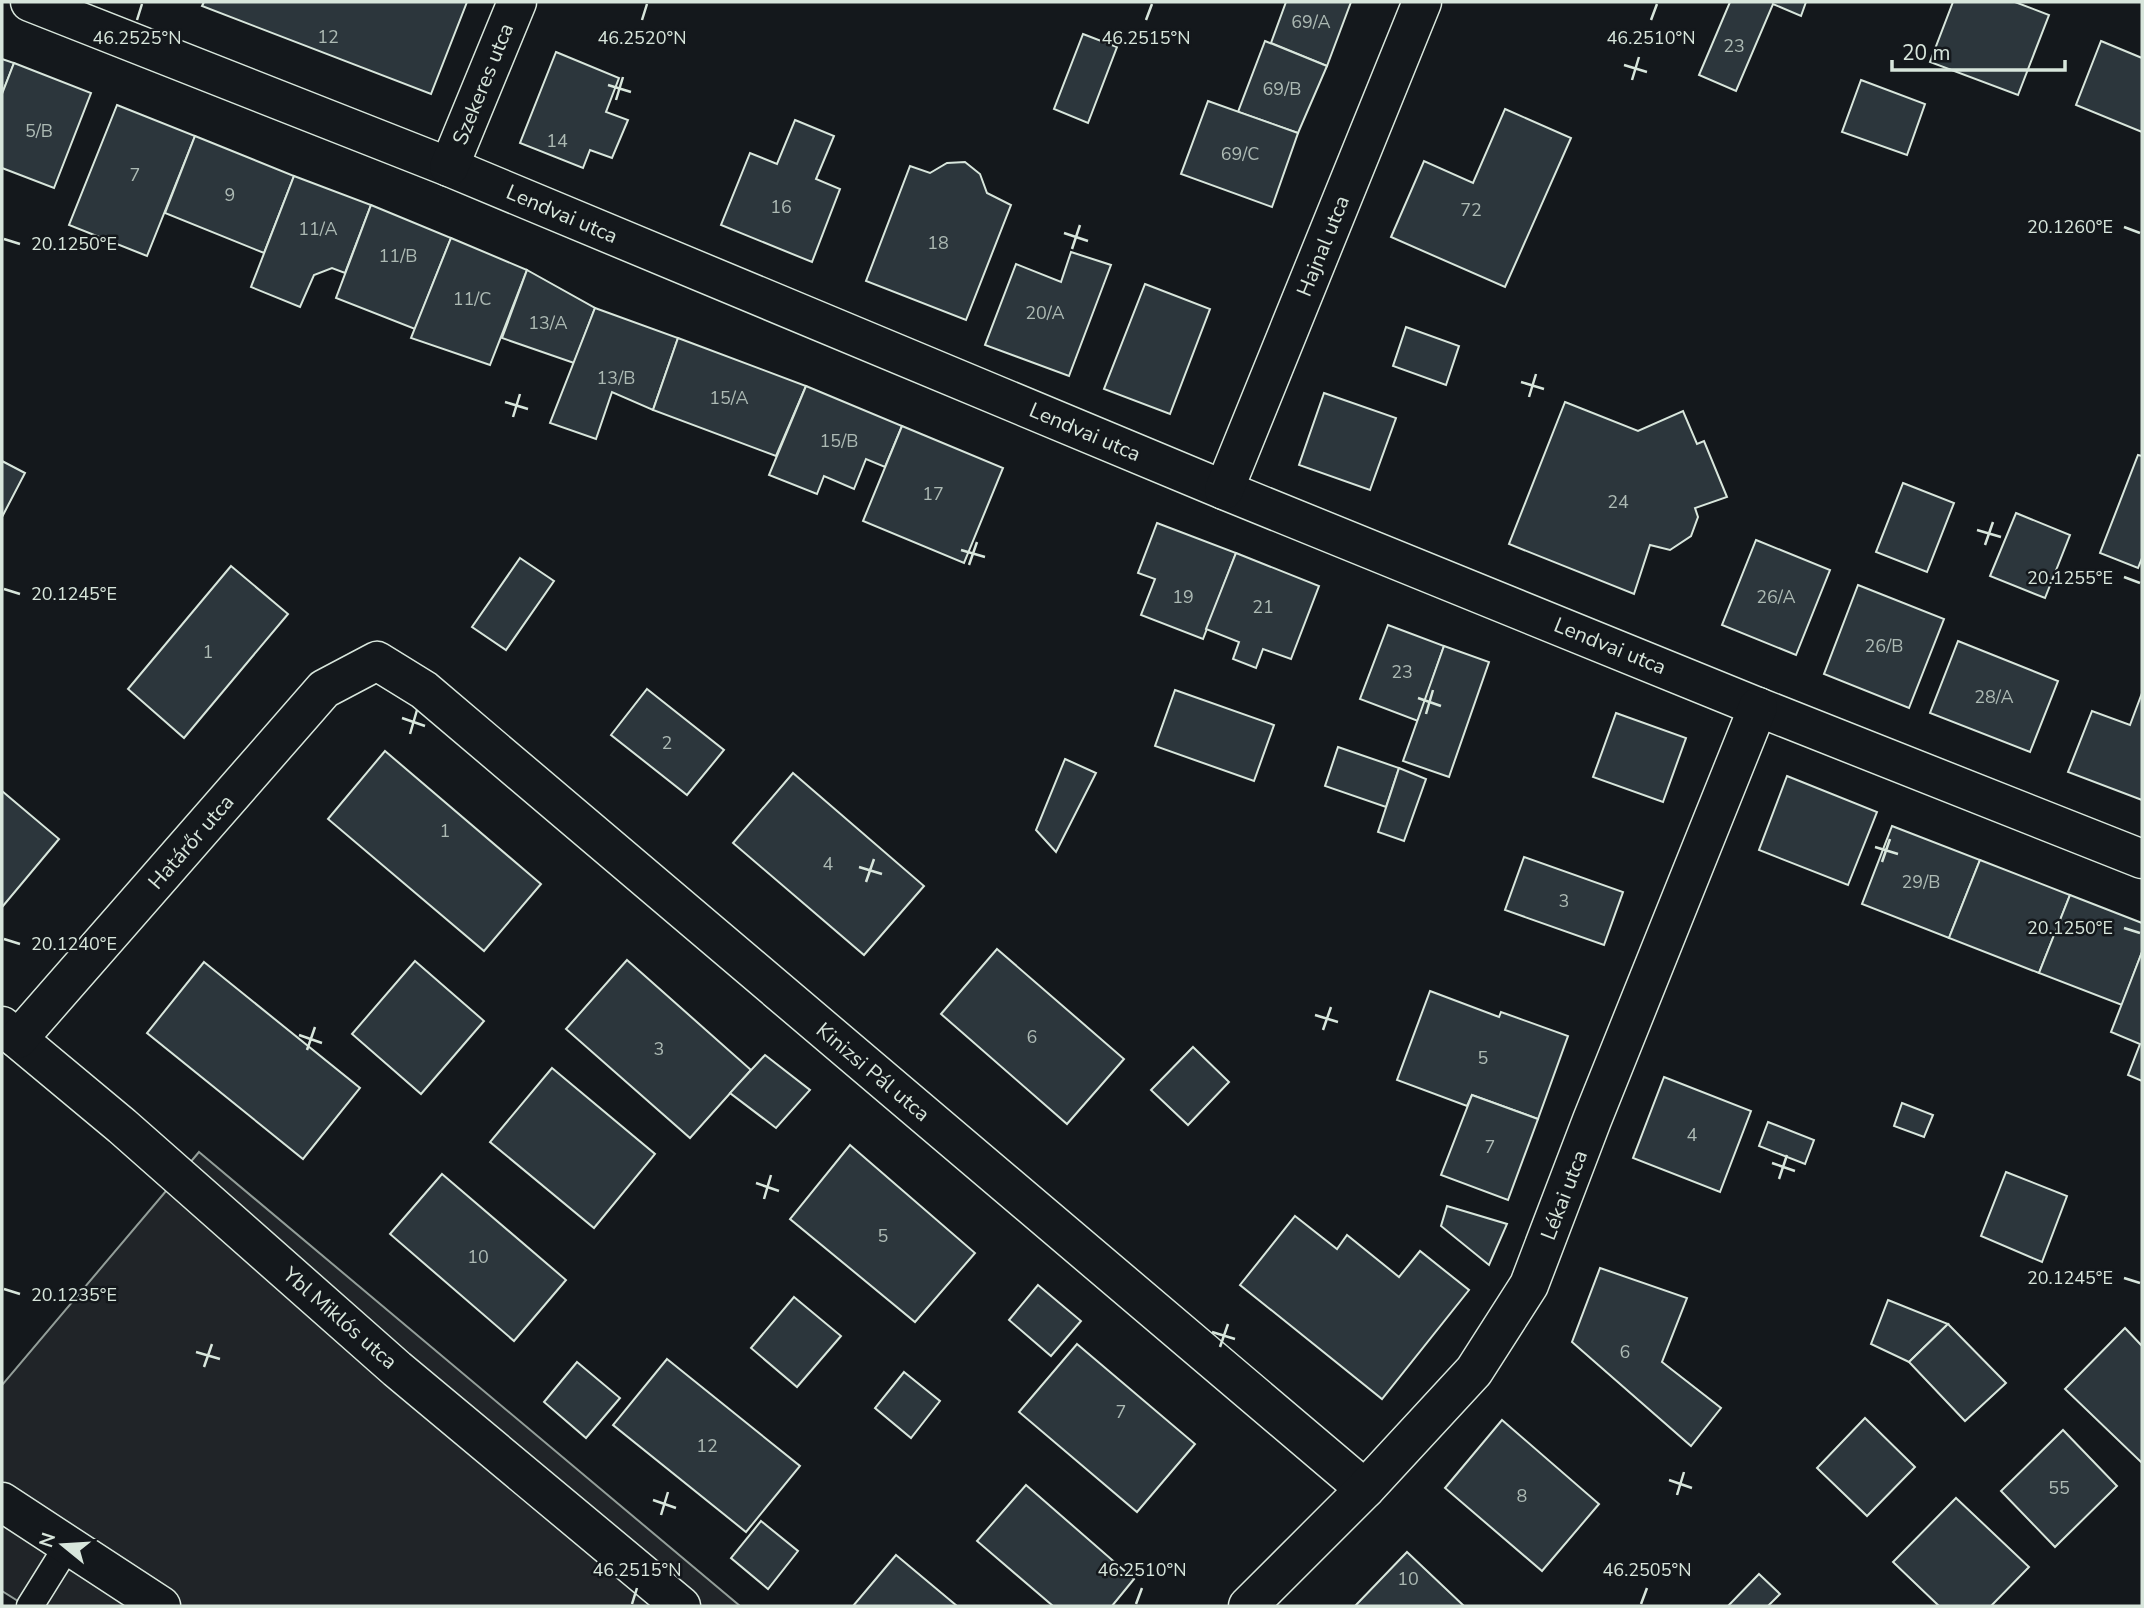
<svg xmlns="http://www.w3.org/2000/svg" width="2144" height="1608" font-family="'Nunito Sans',sans-serif">
<rect width="100%" height="100%" fill="#14181c"/>
<path fill="#202428" stroke="#939e99" stroke-width="2" d="M199,1152L740,1606H26L2,1591V1385Z"/>
<g fill="#2c363c" stroke="#d8e6dc" stroke-width="2">
<path d="M204,2H467L431,94L202,6Z"/>
<path d="M1286,2H1351L1327,66L1271,43Z"/>
<path d="M1730,2H1806L1801,16L1773,4L1736,91L1699,75Z"/>
<path d="M1953,2H2015L2049,15L2018,95L1930,62Z"/>
<path d="M1083,34L1117,47L1088,123L1054,109Z"/>
<path d="M1265,41L1327,66L1298,133L1238,112Z"/>
<path d="M2101,41L2142,58V132L2076,105Z"/>
<path d="M556,52L619,78L606,112L628,120L612,158L590,150L583,168L520,143Z"/>
<path d="M2,59L14,63L2,94Z"/>
<path d="M14,63L91,93L54,188L2,168V94Z"/>
<path d="M1861,80L1925,104L1907,155L1842,132Z"/>
<path d="M1208,101L1298,133L1272,207L1181,174Z"/>
<path d="M117,105L195,136L147,256L69,225Z"/>
<path d="M1505,109L1571,138L1505,287L1391,237L1424,161L1473,183Z"/>
<path d="M795,120L834,136L816,179L840,189L812,262L721,225L750,153L777,164Z"/>
<path d="M195,136L294,176L264,253L165,213Z"/>
<path d="M965,162L980,174L987,193L1011,205L966,320L866,281L910,166L930,173L947,163Z"/>
<path d="M294,176L371,205L345,273L332,268L314,275L300,307L251,287Z"/>
<path d="M371,205L451,238L415,329L336,298Z"/>
<path d="M451,238L527,270L490,365L411,338Z"/>
<path d="M1071,252L1111,265L1069,376L985,345L1016,264L1061,282Z"/>
<path d="M527,270L595,308L574,363L502,338Z"/>
<path d="M1145,284L1210,309L1170,414L1104,389Z"/>
<path d="M595,308L678,338L653,410L612,392L596,439L550,423Z"/>
<path d="M1406,327L1459,346L1446,385L1393,366Z"/>
<path d="M678,338L806,386L776,456L653,410Z"/>
<path d="M806,386L902,426L885,467L866,459L854,489L824,476L817,494L769,475Z"/>
<path d="M1324,393L1396,418L1370,490L1299,465Z"/>
<path d="M1565,402L1638,431L1683,411L1697,444L1704,441L1727,497L1695,508L1698,517L1691,536L1670,550L1650,545L1634,594L1509,544Z"/>
<path d="M902,426L1003,468L964,563L863,521Z"/>
<path d="M2138,455L2142,456V558L2138,568L2100,553Z"/>
<path d="M2,461L25,473L2,517Z"/>
<path d="M1903,483L1954,503L1927,572L1876,552Z"/>
<path d="M2016,513L2070,535L2045,598L1990,576Z"/>
<path d="M1157,523L1236,553L1203,639L1141,615L1155,579L1138,573Z"/>
<path d="M1756,540L1830,570L1796,655L1722,625Z"/>
<path d="M1236,553L1319,586L1291,659L1263,649L1256,668L1233,659L1239,642L1206,629Z"/>
<path d="M520,558L554,581L506,650L472,627Z"/>
<path d="M231,566L288,614L184,738L128,689Z"/>
<path d="M1858,585L1944,619L1909,708L1824,674Z"/>
<path d="M1388,625L1444,646L1418,721L1360,699Z"/>
<path d="M1958,641L2058,681L2030,752L1930,713Z"/>
<path d="M1444,646L1489,662L1449,777L1403,761Z"/>
<path d="M647,689L724,750L687,795L611,735Z"/>
<path d="M1175,690L1274,725L1254,781L1155,746Z"/>
<path d="M2142,693V800L2068,772L2092,711L2130,725Z"/>
<path d="M1616,713L1686,738L1663,802L1593,777Z"/>
<path d="M1338,747L1399,768L1386,807L1325,786Z"/>
<path d="M385,751L541,884L484,951L328,819Z"/>
<path d="M1065,759L1096,773L1056,852L1036,830Z"/>
<path d="M1399,768L1426,779L1404,841L1378,832Z"/>
<path d="M793,773L924,886L864,955L733,843Z"/>
<path d="M1787,776L1877,812L1848,885L1759,850Z"/>
<path d="M2,791L59,839L3,906L2,905Z"/>
<path d="M1892,826L1980,860L1949,938L1862,904Z"/>
<path d="M1524,857L1623,892L1604,945L1505,910Z"/>
<path d="M1980,860L2070,895L2039,973L1949,938Z"/>
<path d="M2070,895L2142,923V952L2122,1005L2039,973Z"/>
<path d="M997,949L1124,1059L1067,1124L941,1014Z"/>
<path d="M2142,952V1081L2128,1075L2140,1044L2111,1032Z"/>
<path d="M627,960L751,1070L690,1138L566,1029Z"/>
<path d="M415,961L484,1021L421,1094L352,1034Z"/>
<path d="M204,962L360,1088L303,1159L147,1033Z"/>
<path d="M1430,991L1499,1017L1501,1012L1568,1036L1538,1119L1472,1095L1467,1106L1397,1080Z"/>
<path d="M1193,1047L1229,1082L1188,1125L1151,1090Z"/>
<path d="M765,1055L810,1090L776,1128L730,1093Z"/>
<path d="M552,1068L655,1154L594,1228L490,1142Z"/>
<path d="M1664,1077L1751,1111L1720,1192L1633,1158Z"/>
<path d="M1472,1095L1538,1119L1508,1200L1441,1175Z"/>
<path d="M1902,1103L1933,1115L1924,1137L1894,1126Z"/>
<path d="M1768,1122L1814,1140L1805,1164L1759,1146Z"/>
<path d="M850,1145L975,1253L915,1322L790,1219Z"/>
<path d="M2006,1172L2067,1196L2042,1262L1981,1236Z"/>
<path d="M442,1174L566,1280L514,1341L390,1234Z"/>
<path d="M1447,1206L1507,1224L1489,1265L1441,1226Z"/>
<path d="M1295,1216L1337,1249L1347,1235L1399,1277L1420,1251L1469,1290L1382,1399L1240,1285Z"/>
<path d="M1600,1268L1687,1298L1662,1362L1721,1408L1691,1446L1572,1342Z"/>
<path d="M1038,1285L1081,1321L1051,1356L1009,1320Z"/>
<path d="M794,1297L841,1336L797,1387L751,1348Z"/>
<path d="M1888,1300L1948,1324L1909,1362L1871,1344Z"/>
<path d="M1948,1324L2006,1383L1965,1421L1909,1362Z"/>
<path d="M2125,1328L2142,1346V1463L2065,1389Z"/>
<path d="M1077,1344L1195,1444L1137,1512L1019,1412Z"/>
<path d="M667,1359L800,1466L746,1532L613,1425Z"/>
<path d="M577,1362L620,1398L586,1438L544,1402Z"/>
<path d="M904,1372L940,1401L911,1438L875,1408Z"/>
<path d="M1865,1418L1915,1467L1867,1516L1817,1468Z"/>
<path d="M1502,1420L1599,1504L1542,1571L1445,1488Z"/>
<path d="M2063,1430L2117,1486L2055,1547L2001,1491Z"/>
<path d="M1026,1485L1134,1579L1112,1606H1053L977,1541Z"/>
<path d="M1956,1498L2029,1567L1991,1606H1939L1893,1562Z"/>
<path d="M761,1521L798,1551L768,1589L731,1558Z"/>
<path d="M1407,1552L1464,1606H1355Z"/>
<path d="M896,1555L957,1606H853Z"/>
<path d="M1759,1574L1780,1594L1768,1606H1728Z"/>
</g>
<g fill="none" stroke-linecap="round" stroke-linejoin="round">
<defs>
<path id="lane" d="M30,1606L68,1545"/>
<g id="street">
<path d="M30,2L449,167L1224,490L1758,707L2142,859"/>
<path d="M449,167L517,2"/>
<path d="M1224,490L1422,2"/>
<path d="M2,1026L122,1126L397,1369L681,1606"/>
<path d="M18,1039L324,689L377,661L424,690L1365,1489"/>
<path d="M1248,1606L1365,1489L1474,1371L1529,1285L1592,1120L1758,707"/>
</g>
<path id="secondary" d="M2,1502L161,1606"/>
</defs>
<use href="#lane" stroke="#d8e6dc" stroke-width="29"/>
<use href="#street" stroke="#d8e6dc" stroke-width="41"/>
<use href="#secondary" stroke="#d8e6dc" stroke-width="41"/>
<use href="#lane" stroke="#14181c" stroke-width="26"/>
<use href="#street" stroke="#14181c" stroke-width="38"/>
<use href="#secondary" stroke="#14181c" stroke-width="38"/>
</g>
<path fill="none" stroke="#d8e6dc" stroke-width="2.5" d="M137,20L142,4M642,20L647,4M1146,20L1152,4M1651,20L1657,4M1624,65L1647,72M1632,80L1639,57M608,85L631,92M616,100L623,77M2124,227L2140,233M1064,233L1088,241M4,239L20,244M1072,249L1080,225M1521,382L1544,389M1529,397L1536,374M505,402L528,409M513,417L520,394M1977,530L2001,537M1985,545L1993,522M961,550L985,557M969,565L977,542M2124,577L2140,583M4,589L20,594M1418,698L1441,706M1426,714L1433,690M402,718L425,726M410,734L417,710M1875,847L1898,854M1882,862L1890,839M859,867L882,874M866,882L874,859M2124,928L2140,933M4,939L20,944M1315,1015L1338,1022M1323,1030L1331,1007M299,1035L322,1043M307,1050L315,1027M1772,1163L1795,1171M1779,1179L1787,1155M756,1183L779,1191M764,1199L771,1175M2124,1278L2140,1283M4,1289L20,1294M1212,1332L1235,1339M1220,1347L1228,1324M196,1352L220,1359M204,1367L212,1344M1669,1480L1692,1488M1677,1495L1684,1472M653,1500L676,1508M661,1515L668,1492M632,1604L637,1588M1136,1604L1142,1588M1641,1604L1647,1588"/>
<g text-anchor="middle" stroke-width="5" stroke-linejoin="round" paint-order="stroke">
<g font-size="18" fill="#adbab4">
<text x="1311" y="28">69/A</text>
<text x="328" y="43">12</text>
<text x="1734" y="52">23</text>
<text x="1282" y="95">69/B</text>
<text x="39" y="137">5/B</text>
<text x="557" y="147">14</text>
<text x="1240" y="160">69/C</text>
<text x="135" y="181">7</text>
<text x="230" y="201">9</text>
<text x="781" y="213">16</text>
<text x="1471" y="216">72</text>
<text x="318" y="235">11/A</text>
<text x="938" y="249">18</text>
<text x="398" y="262">11/B</text>
<text x="472" y="305">11/C</text>
<text x="1045" y="319">20/A</text>
<text x="548" y="329">13/A</text>
<text x="616" y="384">13/B</text>
<text x="729" y="404">15/A</text>
<text x="839" y="447">15/B</text>
<text x="933" y="500">17</text>
<text x="1618" y="508">24</text>
<text x="1183" y="603">19</text>
<text x="1776" y="603">26/A</text>
<text x="1263" y="613">21</text>
<text x="1884" y="652">26/B</text>
<text x="208" y="658">1</text>
<text x="1402" y="678">23</text>
<text x="1994" y="703">28/A</text>
<text x="667" y="749">2</text>
<text x="445" y="837">1</text>
<text x="828" y="870">4</text>
<text x="1921" y="888">29/B</text>
<text x="1564" y="907">3</text>
<text x="1032" y="1043">6</text>
<text x="659" y="1055">3</text>
<text x="1483" y="1064">5</text>
<text x="1692" y="1141">4</text>
<text x="1490" y="1153">7</text>
<text x="883" y="1242">5</text>
<text x="478" y="1263">10</text>
<text x="1625" y="1358">6</text>
<text x="1121" y="1418">7</text>
<text x="707" y="1452">12</text>
<text x="2059" y="1494">55</text>
<text x="1522" y="1502">8</text>
<text x="1408" y="1585">10</text>
</g>
<g font-size="21" fill="#d8e6dc" stroke="#14181c">
<text transform="translate(483 84) rotate(-68)" y="7">Szekeres utca</text>
<text transform="translate(562 214) rotate(23)" y="7">Lendvai utca</text>
<text transform="translate(1323 246) rotate(-68)" y="7">Hajnal utca</text>
<text transform="translate(1085 432) rotate(23)" y="7">Lendvai utca</text>
<text transform="translate(1610 646) rotate(22)" y="7">Lendvai utca</text>
<text transform="translate(191 842) rotate(-49)" y="7">Határőr utca</text>
<text transform="translate(873 1072) rotate(40)" y="7">Kinizsi Pál utca</text>
<text transform="translate(1564 1195) rotate(-69)" y="7">Lékai utca</text>
<text transform="translate(340 1318) rotate(41)" y="7">Ybl Miklós utca</text>
</g>
</g>
<g font-size="18" text-anchor="middle" fill="#d8e6dc" stroke="#14181c" stroke-width="5" stroke-linejoin="round" paint-order="stroke">
<text x="137" y="44">46.2525°N</text>
<text x="642" y="44">46.2520°N</text>
<text x="1146" y="44">46.2515°N</text>
<text x="1651" y="44">46.2510°N</text>
<text x="2070" y="233">20.1260°E</text>
<text x="74" y="250">20.1250°E</text>
<text x="2070" y="584">20.1255°E</text>
<text x="74" y="600">20.1245°E</text>
<text x="2070" y="934">20.1250°E</text>
<text x="74" y="950">20.1240°E</text>
<text x="2070" y="1284">20.1245°E</text>
<text x="74" y="1301">20.1235°E</text>
<text x="637" y="1576">46.2515°N</text>
<text x="1142" y="1576">46.2510°N</text>
<text x="1647" y="1576">46.2505°N</text>
</g>
<rect width="2144" height="1608" fill="none" stroke="#d8e6dc" stroke-width="7"/>
<g transform="translate(63 1545) rotate(288)" stroke="#14181c" stroke-width="5" paint-order="stroke">
<path d="M0-5L12 26L0 18L-12 26Z" fill="#d8e6dc"/>
<text y="-10" font-size="19" font-weight="bold" text-anchor="middle" fill="#d8e6dc">N</text>
</g>
<path d="M1892 60v10h173v-10" fill="none" stroke="#d8e6dc" stroke-width="3.5"/>
<text x="1902" y="60" font-size="21" fill="#d8e6dc" stroke="#14181c" stroke-width="5" paint-order="stroke">20 m</text>
</svg>
